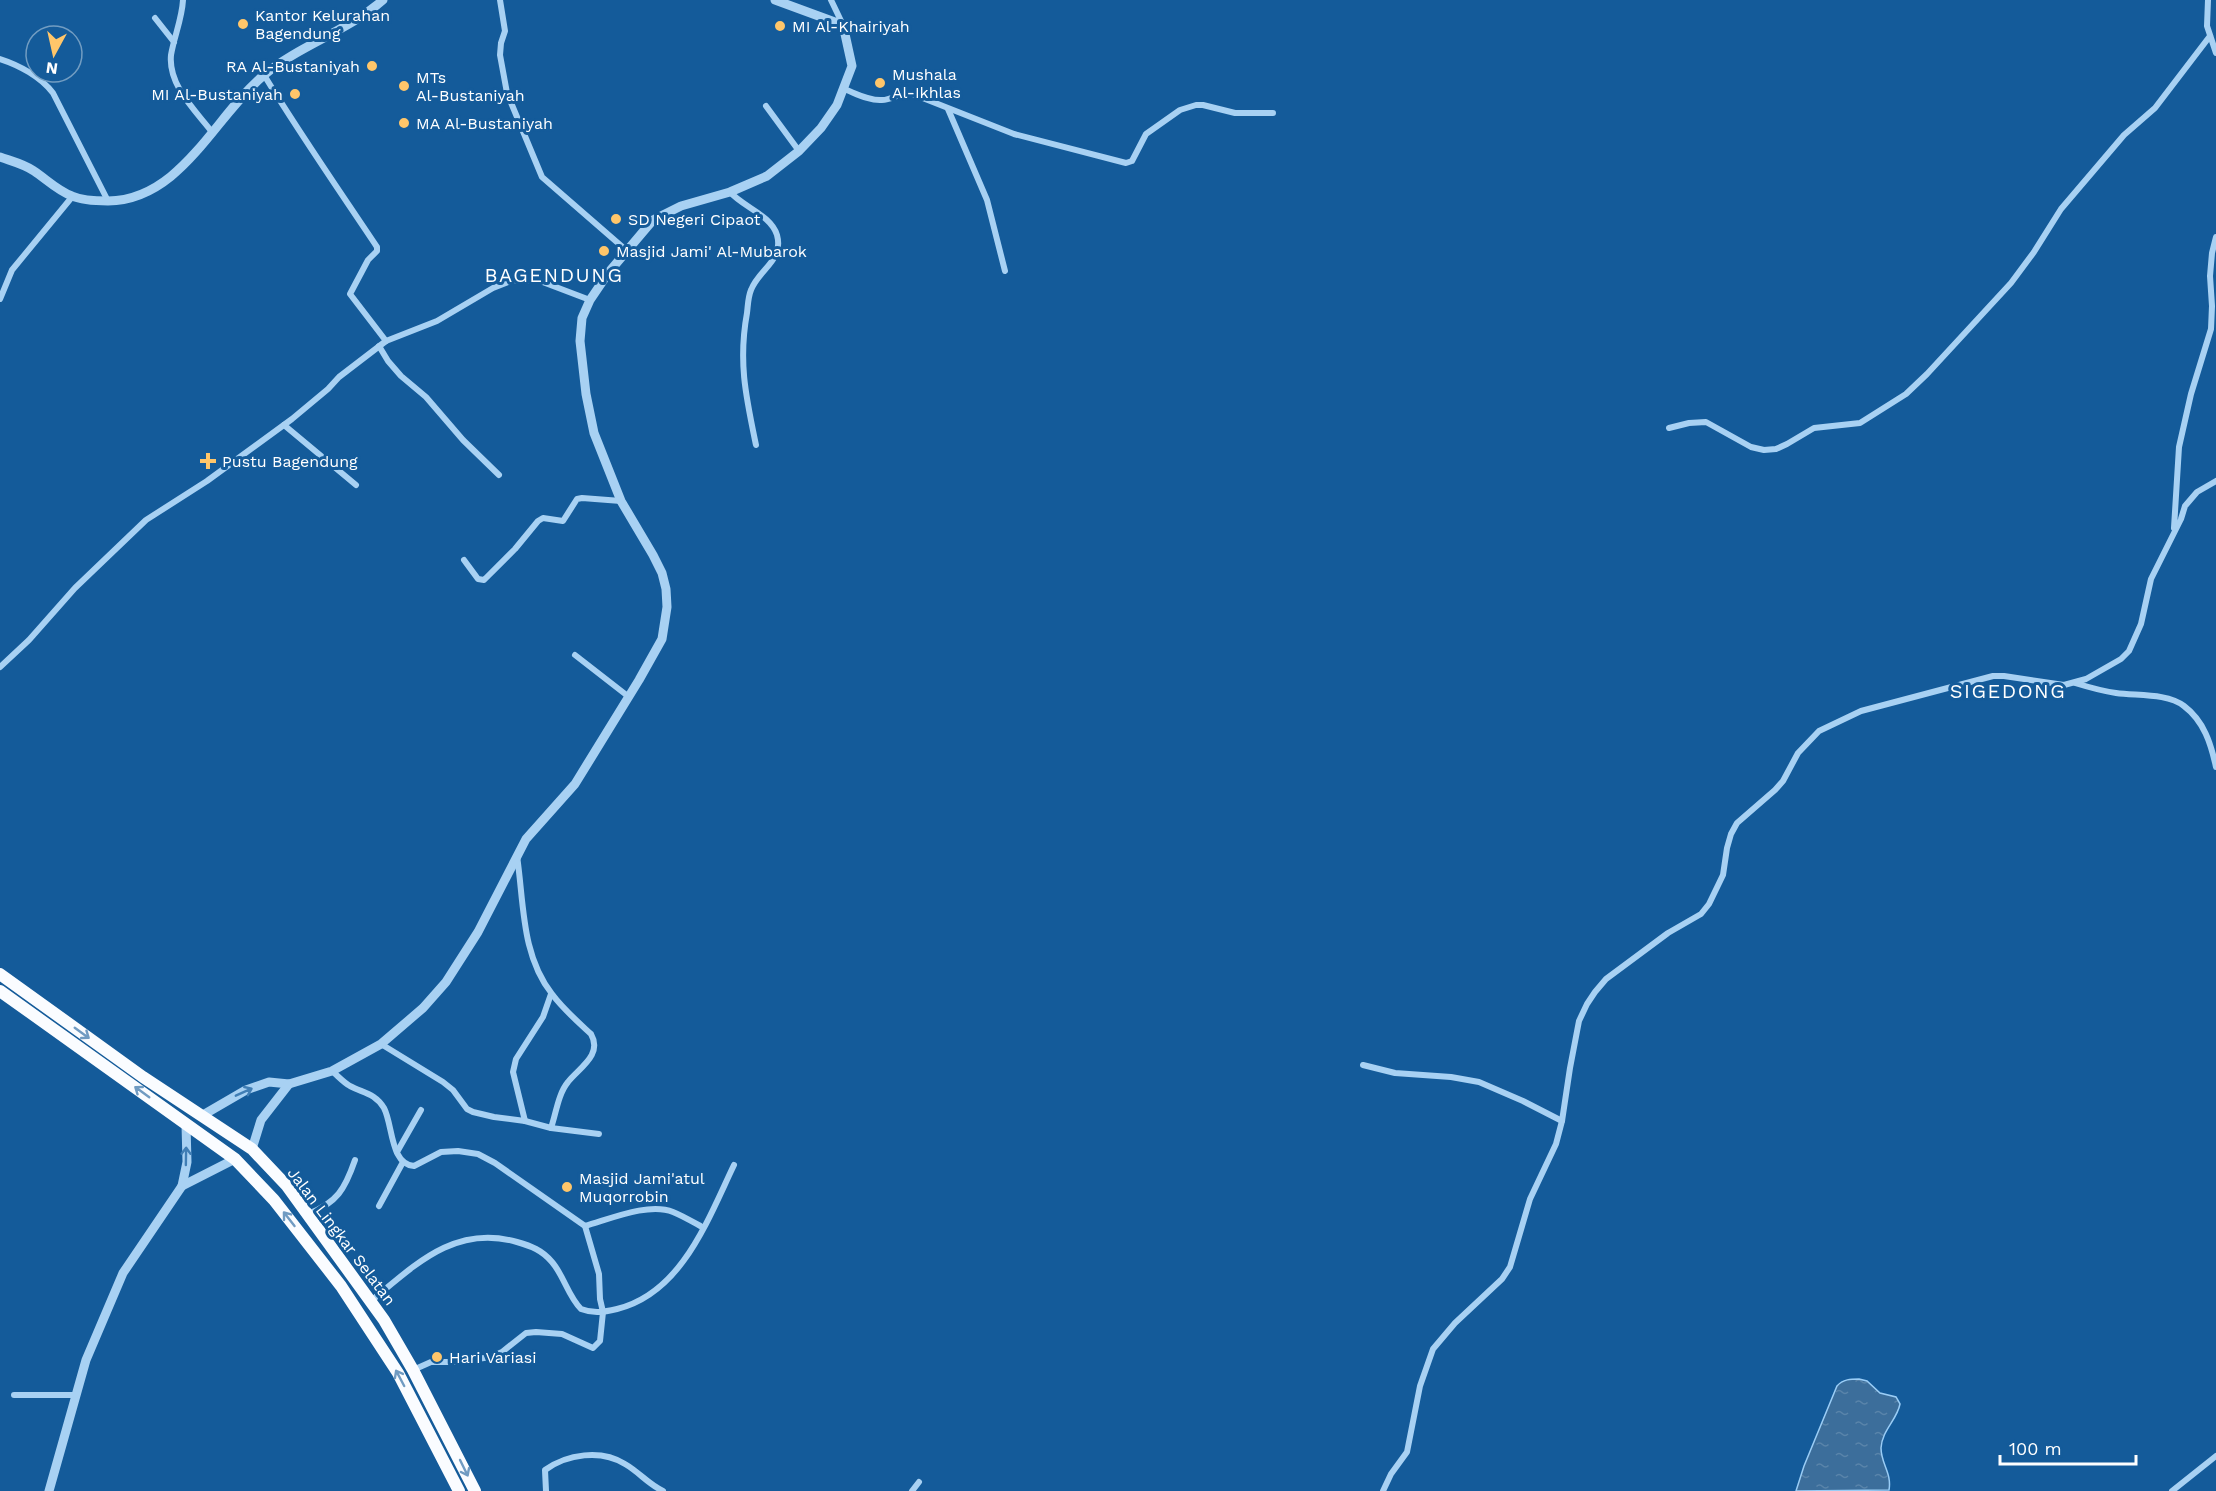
<svg xmlns="http://www.w3.org/2000/svg" width="2216" height="1491" font-family="'Work Sans',sans-serif">
<defs>
<pattern id="water-ripples" width="26" height="14" patternUnits="userSpaceOnUse" patternTransform="scale(1.5)"><rect width="26" height="14" fill="#3c6e9b"/><path d="M2 4q2-2 4 0t4 0M15 11q2-2 4 0t4 0" fill="none" stroke="#5984aa"/></pattern>
</defs>
<rect width="100%" height="100%" fill="#145b9a"/>
<path fill="url(#water-ripples)" stroke="#9acdf6" stroke-width="1.5" d="M1859,1379L1867,1381L1880,1393L1896,1397L1900,1404C1897,1420 1882,1430 1881,1448C1881,1464 1892,1473 1889,1490L1796,1491L1804,1466L1837,1386C1843,1379 1851,1379 1859,1379Z"/>
<g fill="none" stroke-linecap="round" stroke-linejoin="round">
<g stroke="#a8d1f3" stroke-width="6">
<path d="M183,0C182,19 174,37 171,55C168,85 195,110 212,132"/>
<path d="M500,0L505,31L501,43L500,55L507,93L542,177L626,250"/>
<path d="M831,0L843,25"/>
<path d="M2208,0L2207,26L2216,53"/>
<path d="M155,18L174,42"/>
<path d="M0,59C19,65 41,77 53,93L108,201"/>
<path d="M264,75C300,134 339,190 377,247V251L368,260L350,294L386,341"/>
<path d="M844,89C855,93 869,101 882,100C892,100 900,92 910,93L1014,134L1126,163L1132,161L1146,134L1180,110L1196,105H1203L1235,113H1273"/>
<path d="M766,106L799,151"/>
<path d="M948,109L987,200L1005,271"/>
<path d="M730,192C743,207 771,215 777,235C784,261 759,269 751,290C748,297 748,305 747,313C738,362 746,397 756,445"/>
<path d="M0,299L12,270L72,197"/>
<path d="M379,346L388,361L401,376L426,397L463,440L499,475"/>
<path d="M284,425L356,485"/>
<path d="M1669,428L1689,423L1706,422L1751,447L1764,450L1776,449L1787,444L1814,428L1860,423L1906,394L1927,374L2011,283L2034,252L2061,209L2124,135L2155,108L2210,36"/>
<path d="M2174,528L2179,447L2191,394L2211,329L2212,306L2210,276L2212,253L2216,237"/>
<path d="M464,560L478,579L484,580L515,549L538,521L543,518L563,521L577,499L582,498L621,501"/>
<path d="M575,655L629,697"/>
<path d="M0,667L29,640L75,588L146,520L207,481L292,419L328,389L339,377L386,341L437,321L493,288L513,280L540,281L590,300"/>
<path d="M2075,683C2088,687 2102,691 2116,693C2137,696 2167,693 2184,706C2204,721 2211,744 2216,767"/>
<path d="M517,856C524,902 521,955 552,994C563,1009 578,1022 591,1034C603,1055 579,1068 568,1082C558,1094 556,1114 551,1128"/>
<path d="M381,1044L443,1082L453,1090L467,1109L473,1112L494,1117L525,1121L551,1128L599,1134"/>
<path d="M1363,1065L1395,1073L1451,1077L1479,1082L1523,1101L1562,1121"/>
<path d="M332,1071C338,1076 343,1082 350,1086C363,1093 375,1093 384,1108C393,1125 390,1164 414,1166L441,1152L458,1151L478,1154L495,1163L585,1226L599,1274L600,1299L603,1312L600,1341L593,1348L562,1334L536,1332L526,1333L502,1352L491,1357L456,1362H431L413,1370"/>
<path d="M525,1121L513,1072L516,1059L543,1017L551,994"/>
<path d="M397,1152L421,1110"/>
<path d="M379,1206L403,1162"/>
<path d="M308,1214C337,1203 345,1189 355,1160"/>
<path d="M585,1226C610,1219 649,1202 673,1212C683,1216 693,1222 702,1227"/>
<path d="M371,1301C415,1265 455,1224 517,1242C531,1246 542,1250 552,1262C564,1276 568,1296 581,1309C594,1314 604,1312 617,1309C682,1293 708,1219 734,1165"/>
<path d="M14,1395H75"/>
<path d="M546,1491L545,1470C567,1454 601,1449 625,1464C639,1472 648,1484 663,1491"/>
<path d="M912,1491L919,1482"/>
<path d="M1383,1491L1391,1474L1407,1452L1420,1386L1433,1349L1455,1323L1502,1279L1510,1267L1530,1199L1556,1144L1562,1121L1570,1068L1579,1021L1587,1004L1595,992L1606,979L1668,933L1701,914L1709,904L1723,875L1727,848L1731,834L1737,823L1775,790L1783,781L1798,753L1819,731L1861,711L1993,676H2004L2064,685L2086,679L2121,659L2129,651L2141,624L2151,579L2181,519L2185,506L2197,492L2216,481"/>
<path d="M2172,1491L2216,1456"/>
</g>
<g stroke="#a8d1f3" stroke-width="9">
<path d="M0,157C11,161 24,164 34,171C46,179 58,191 72,196C81,200 98,201 108,201C181,200 214,117 264,75C300,45 348,31 383,0"/>
<path d="M203,1115L246,1090L269,1082L289,1084L332,1071L381,1044L423,1008L446,982L478,932L526,839L575,784L639,680L662,639L667,607L666,589L662,573L653,555L621,501L594,433L586,394L580,341L582,318L590,300L609,272L653,220L681,206L730,192L767,176L799,151L821,128L837,105L852,66L843,25L775,0"/>
<path d="M252,1149L261,1120L289,1084"/>
<path d="M182,1186L187,1162L186,1125"/>
<path d="M49,1491L86,1360L123,1273L182,1186L235,1159"/>
</g>
<g stroke="#fafcff" stroke-width="12">
<path d="M0,974L143,1077L252,1149L287,1186L384,1320L413,1370L475,1491"/>
<path d="M0,991L235,1159L274,1200L341,1286L398,1373L459,1491"/>
</g>
</g>
<defs><path id="oneway-shaft" d="M-6 0H5M1.5-3L5.5 0L1.5 3" fill="none" stroke-width="1.6" stroke-linecap="round" stroke-linejoin="round" transform="scale(1.5)"/></defs>
<g stroke="#709bc2">
<use href="#oneway-shaft" transform="translate(82 1033) rotate(36)"/>
<use href="#oneway-shaft" transform="translate(142 1092) rotate(-144)"/>
<use href="#oneway-shaft" transform="translate(289 1219) rotate(-128)"/>
<use href="#oneway-shaft" transform="translate(400 1378) rotate(-118)"/>
<use href="#oneway-shaft" transform="translate(464 1468) rotate(64)"/>
</g>
<g stroke="#407eb5">
<use href="#oneway-shaft" transform="translate(244 1092) rotate(-24)"/>
<use href="#oneway-shaft" transform="translate(186 1156) rotate(-89)"/>
</g>
<g fill="#ffc66a" stroke="#145b9a" stroke-width="2">
<circle cx="243" cy="24" r="6"/>
<circle cx="780" cy="26" r="6"/>
<circle cx="372" cy="66" r="6"/>
<circle cx="880" cy="83" r="6"/>
<circle cx="404" cy="86" r="6"/>
<circle cx="295" cy="94" r="6"/>
<circle cx="404" cy="123" r="6"/>
<circle cx="616" cy="219" r="6"/>
<circle cx="604" cy="251" r="6"/>
<path d="M205 452h6v6h6v6h-6v6h-6v-6h-6v-6h6z"/>
<circle cx="567" cy="1187" r="6"/>
<circle cx="437" cy="1357" r="6"/>
</g>
<g text-anchor="middle" stroke-width="6" stroke-linejoin="round" paint-order="stroke">
<g font-size="16" fill="#fff" stroke="#145b9a" text-anchor="start">
<text x="255" y="21">Kantor Kelurahan<tspan x="255" dy="18">Bagendung</tspan></text>
<text x="792" y="32">MI Al-Khairiyah</text>
<text x="360" y="72" text-anchor="end">RA Al-Bustaniyah</text>
<text x="892" y="80">Mushala<tspan x="892" dy="18">Al-Ikhlas</tspan></text>
<text x="416" y="83">MTs<tspan x="416" dy="18">Al-Bustaniyah</tspan></text>
<text x="283" y="100" text-anchor="end">MI Al-Bustaniyah</text>
<text x="416" y="129">MA Al-Bustaniyah</text>
<text x="628" y="225">SD Negeri Cipaot</text>
<text x="616" y="257">Masjid Jami' Al-Mubarok</text>
<text x="222" y="467">Pustu Bagendung</text>
<text x="579" y="1184">Masjid Jami'atul<tspan x="579" dy="18">Muqorrobin</tspan></text>
<text x="449" y="1363">Hari Variasi</text>
</g>
<g font-size="16" fill="#fff" stroke="#145b9a">
<text transform="translate(342 1236) rotate(53)" y="6">Jalan Lingkar Selatan</text>
</g>
<g font-size="20" letter-spacing="1.5" fill="#fff" stroke="#145b9a">
<text x="554" y="282">BAGENDUNG</text>
<text x="2008" y="698">SIGEDONG</text>
</g>
</g>
<g transform="translate(54 54) rotate(188)"><circle r="28" fill="#145b9a" stroke="#729dc2" stroke-width="1.5"/>
<path d="M0-4.5L10 22L0 15L-10 22Z" fill="#ffc66a"/>
<text y="-9" font-size="16" font-weight="bold" text-anchor="middle" fill="#ffffff">N</text>
</g>
<path d="M2000 1455v9h136v-9" fill="none" stroke="#ffffff" stroke-width="3"/>
<text x="2009" y="1455" font-size="18" fill="#ffffff" stroke="#145b9a" stroke-width="4.5" paint-order="stroke">100 m</text>
</svg>
